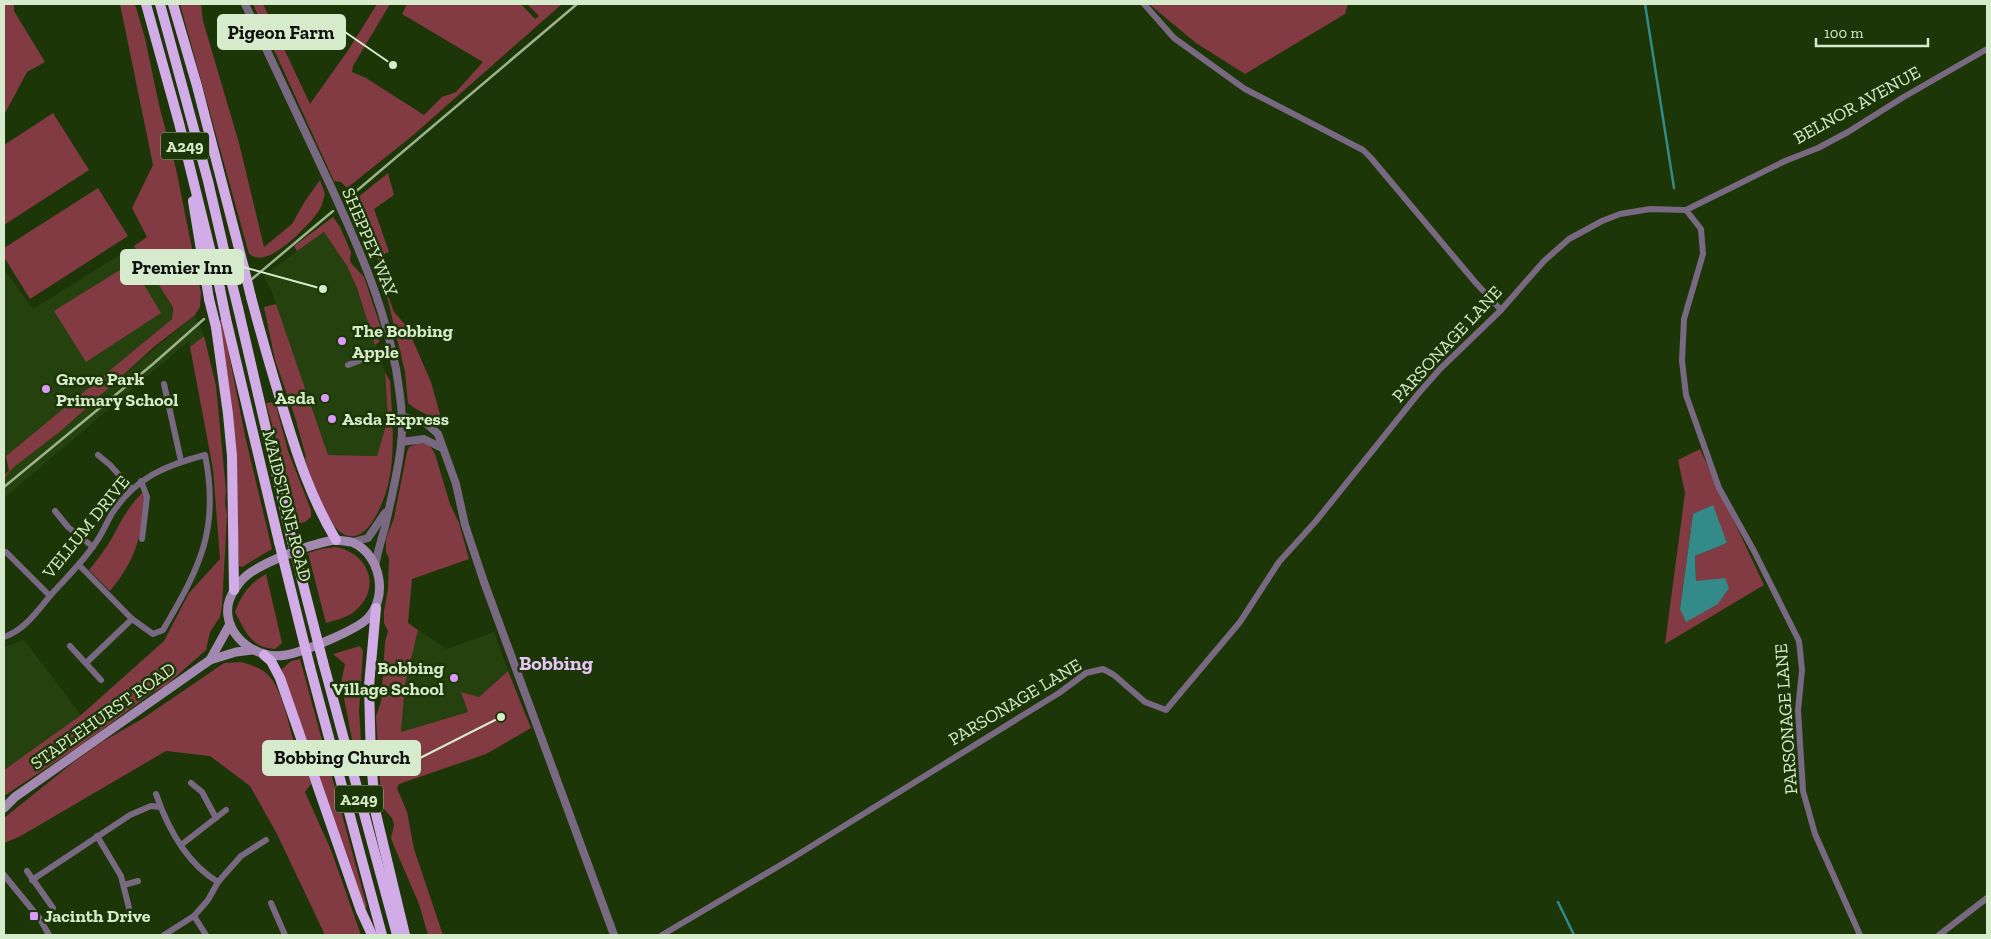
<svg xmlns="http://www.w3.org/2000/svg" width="1991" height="939" font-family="'Zilla Slab',serif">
<rect width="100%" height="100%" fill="#1d3607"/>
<g fill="#25410d">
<path d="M324,232L347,266L357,288L385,372L388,418L377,456L328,455L319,433L271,289L263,276Z"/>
<path d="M134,246L171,304L172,308V319L6,456L4,452V269L33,309Z"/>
<path d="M195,315L204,336L190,347L189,341L4,498V475Z"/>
<path d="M418,630L447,649L494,632L508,671L479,697L468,712L401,732L405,685Z"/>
<path d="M24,640L81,715L4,770V647Z"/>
</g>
<g fill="#823a43" fill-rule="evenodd">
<path d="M4,4H14V11L45,62L27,72L4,115Z"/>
<path d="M120,4H135L145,38L159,105L176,169L201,293L200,307L195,315L155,346L62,430L14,467L4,478V475L9,471L6,456L172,319L173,308L171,304L134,246L147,237L132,208L153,165Z"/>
<path d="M180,4H201L203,21L239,143L264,247L292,224L305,201L320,180L325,194C323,200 322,207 318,212C308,226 280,254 264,257C258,259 254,257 249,254Z"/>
<path d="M253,4H263L310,104L349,49L377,4H390L353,66L352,72L366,78L424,115L442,97L456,92L483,62L402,14L407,4H521L535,19L539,16L527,4H562L411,137L347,188L341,182L334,181Z"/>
<path d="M1149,4H1348L1345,14L1245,74L1196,43Z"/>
<path d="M53,113L89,170L4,225V145Z"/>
<path d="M388,173L394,195L374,209L389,252L382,255L388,274H383L374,249L377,246L357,198Z"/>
<path d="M98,188L128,236L30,299L4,257V248Z"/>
<path d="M333,217L340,227L351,252L350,259L351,263L364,277L381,328L379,342L375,345L357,288L347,266L324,232L297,251L294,246Z"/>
<path d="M131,263L161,313L86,362L54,311Z"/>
<path d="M385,288L394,312L407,327L431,382L443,425C432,415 419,413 408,403L405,372Z"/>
<path d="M276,304L328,455L377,456L388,418L385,372L390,381C392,414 396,452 388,485C380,516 356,564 327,516C317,498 311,478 305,459L306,457L295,417L275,360L264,307Z"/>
<path d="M222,319L245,436L272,549L242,567L239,566L234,439L218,322Z"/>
<path d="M204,336L216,386L226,491L225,503L227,515L222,606L220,617L210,632L206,650L165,686L153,692L81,745L4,796V770L81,715L164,641L189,593L220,559L213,469L190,347Z"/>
<path d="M275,402L288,451L311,510V517L305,522L297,524L289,485L266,403Z"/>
<path d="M419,443C428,443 431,446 435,454L450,504L459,523L469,559L412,579L408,623L418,630L405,685L401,732L468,712L461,692L479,697L508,671L531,728L486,754L399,784L397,788L407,812L414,849L443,935H428L419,904L394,846L391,838L394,825L392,818L384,809L381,798L376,716L381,702L385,642L388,631L384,623V611L388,589L389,558L386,552V539L394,518L407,452L409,447Z"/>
<path d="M1700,449L1764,585L1665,644L1685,493L1678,460ZM1693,514L1727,543L1695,556L1696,582L1725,578L1680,609Z"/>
<path d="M142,493L146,498C140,539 137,558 110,591L89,570C97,560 105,550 112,538C121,521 128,507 142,493Z"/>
<path d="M335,547C368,552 383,588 355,611C347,618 336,620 326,623L308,553L321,549Z"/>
<path d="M266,574L282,643L275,649C250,647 246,632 235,612C241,595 250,583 266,574Z"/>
<path d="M360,646L363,651L359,711L363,772L356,760L341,683L345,664L333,654Z"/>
<path d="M300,659L367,907L364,908L281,670L291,661Z"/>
<path d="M241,662C251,665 262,668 269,676C283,691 289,728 296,748C301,760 308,771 311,784L305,792L331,850L361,935H325L277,834L250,786L210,756L166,751L19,837L4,843V818L75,761L102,742L142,719L224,663Z"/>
</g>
<path fill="#338a89" d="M1713,505L1727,543L1695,556L1696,581L1725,578L1729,588L1718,604L1686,622L1680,609L1693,514Z"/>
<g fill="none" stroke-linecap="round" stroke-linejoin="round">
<g stroke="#338a89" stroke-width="2.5">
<path d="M1645,4L1674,188"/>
<path d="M1558,902L1574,935"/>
</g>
<g stroke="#796882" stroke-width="6">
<path d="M1144,4L1174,38L1245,89L1363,150L1371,158L1475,282L1501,310"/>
<path d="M1686,210L1785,161L1818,148L1848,132L1902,98L1987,49"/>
<path d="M348,365L371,356L393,352"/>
<path d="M164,384L181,461"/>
<path d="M98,455L110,465L132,489"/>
<path d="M141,481L147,497L142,539"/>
<path d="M55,511L68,527L93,547"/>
<path d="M6,552L50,596"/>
<path d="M4,637C24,630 36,613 49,597C64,580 81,564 94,545C102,535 106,523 113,512C136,477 167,465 205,455C220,529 200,567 163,630L153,634L132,619L79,565"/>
<path d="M70,646L101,680"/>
<path d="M86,663L132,619"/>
<path d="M191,783L202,792L216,818"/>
<path d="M156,794C168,829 186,863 218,882"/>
<path d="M97,836L121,876L130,912"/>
<path d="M181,845L226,810"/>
<path d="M27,871L53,908"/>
<path d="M4,875L40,919L49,935"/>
<path d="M32,880L130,815L151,806L160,807"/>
<path d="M124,885L138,881"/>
<path d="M271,903L285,935"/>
<path d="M194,916L206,935"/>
<path d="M164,935L194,916L208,900L218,882L241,856L266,840"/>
<path d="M662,935L789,860L1059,693L1086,673L1103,669L1114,675L1145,702L1166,710L1240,622L1279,562L1316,521L1418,394L1440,369L1501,310L1544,261L1569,239L1602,221L1620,214L1650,209L1686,210L1701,229L1703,254L1684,319L1682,361L1686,395L1719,488L1754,551L1799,641L1802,670L1798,710L1803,791L1815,834L1860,935"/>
<path d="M1939,935L1987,898"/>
</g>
<g stroke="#796882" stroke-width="8">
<path d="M245,4L332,189"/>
<path d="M345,218C368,270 385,313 396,369C400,393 404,420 401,445C398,472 391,499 385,527C381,541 377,553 375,567"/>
<path d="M401,416L426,423L438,434L456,484L465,525L484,582L614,935"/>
<path d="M401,442L424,439L442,448"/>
<path d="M353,542L368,538L385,513"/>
</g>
<g stroke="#a388b1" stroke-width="9">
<path d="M336,540C341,541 349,541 354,543C381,556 388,597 368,618C357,630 303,652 286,655C250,662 211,623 235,589C238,585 241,580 245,577C260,563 315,542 336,540Z"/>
<path d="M210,660L230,624"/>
<path d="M4,808L15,797L210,660L236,652L252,650"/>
</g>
<g stroke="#d2ace6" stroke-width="10">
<path d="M146,4L179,123L220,289"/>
<path d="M160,4L208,181L231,280"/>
<path d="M173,4L197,86L244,268"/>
<path d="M193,201L209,299"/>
<path d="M251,297C261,335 272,373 284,412C298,458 311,498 336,540"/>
<path d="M238,308L291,537"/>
<path d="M226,319L279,542"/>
<path d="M216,327L228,414L232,456L234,590"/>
<path d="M376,608L369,686L371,762L376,814L405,935"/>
<path d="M264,655L271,661L280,678L361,911L372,935"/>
<path d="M323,662L397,935"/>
<path d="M310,667L382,935"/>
</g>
<g stroke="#9cb28d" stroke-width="2.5">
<path d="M347,199L577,4"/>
<path d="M252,279L333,211"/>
<path d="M4,487L153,364L204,319"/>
</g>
<path stroke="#796882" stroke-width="8" d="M332,189L345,218"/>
<g stroke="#d2ace6" stroke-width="10">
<path d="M244,268L251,297"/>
<path d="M231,280L238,308"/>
<path d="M220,289L226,319"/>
<path d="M209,299L216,327"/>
<path d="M291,537L323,662"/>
<path d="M279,542L310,667"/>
</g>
</g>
<g fill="#d99af7" stroke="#1d3607" stroke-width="2">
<circle cx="342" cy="341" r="5"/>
<circle cx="46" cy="389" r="5"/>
<circle cx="325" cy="398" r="5"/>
<circle cx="332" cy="419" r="5"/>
<circle cx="454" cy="678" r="5"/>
<rect x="29" y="911" width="10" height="10" rx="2.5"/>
</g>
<g text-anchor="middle" stroke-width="5" stroke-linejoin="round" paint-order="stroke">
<g fill="#1d3607" stroke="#9eb590" stroke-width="1">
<rect x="161" y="132.5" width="48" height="27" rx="4"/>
<rect x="335" y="785.5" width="48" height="27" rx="4"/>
</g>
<g font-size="16" font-weight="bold" fill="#d6ebcb">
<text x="185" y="152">A249</text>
<text x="359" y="805">A249</text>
</g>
<g font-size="18" fill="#d6ebcb" stroke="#1d3607">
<text transform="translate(1857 105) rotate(-29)" y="6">BELNOR AVENUE</text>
<text transform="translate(370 242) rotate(67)" y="6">SHEPPEY WAY</text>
<text transform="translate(1447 344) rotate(-47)" y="6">PARSONAGE LANE</text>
<text transform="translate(287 506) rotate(76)" y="6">MAIDSTONE ROAD</text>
<text transform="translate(86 527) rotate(-51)" y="6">VELLUM DRIVE</text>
<text transform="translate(1015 702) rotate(-31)" y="6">PARSONAGE LANE</text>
<text transform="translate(103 716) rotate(-35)" y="6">STAPLEHURST ROAD</text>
<text transform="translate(1786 719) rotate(-94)" y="6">PARSONAGE LANE</text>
</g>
<g font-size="18" font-weight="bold" fill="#d6ebcb" stroke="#1d3607" text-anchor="start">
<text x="352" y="337">The Bobbing<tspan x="352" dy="21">Apple</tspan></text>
<text x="56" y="385">Grove Park<tspan x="56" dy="21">Primary School</tspan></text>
<text x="315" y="404" text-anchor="end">Asda</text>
<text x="342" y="425">Asda Express</text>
<text x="444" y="674" text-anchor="end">Bobbing<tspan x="444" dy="21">Village School</tspan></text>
<text x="44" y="922">Jacinth Drive</text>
</g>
<g font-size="20" font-weight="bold" fill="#e7c5f9" stroke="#1d3607">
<text x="556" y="670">Bobbing</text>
</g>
</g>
<path fill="none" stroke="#d6ebcb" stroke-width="2" d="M393 65L345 32M323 289L243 267M501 717L420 758"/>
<g fill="#d6ebcb" stroke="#1d3607" stroke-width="2">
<circle cx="393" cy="65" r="5"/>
<circle cx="323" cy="289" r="5"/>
<circle cx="501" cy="717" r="5"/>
</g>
<g fill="#d6ebcb" stroke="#d6ebcb" stroke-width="2">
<rect x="218" y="15" width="127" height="34" rx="5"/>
<rect x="121" y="250" width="122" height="34" rx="5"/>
<rect x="263" y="741" width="157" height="34" rx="5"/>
</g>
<g font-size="19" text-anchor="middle" font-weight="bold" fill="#111">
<text x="281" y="39">Pigeon Farm</text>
<text x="182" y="274">Premier Inn</text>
<text x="342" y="764">Bobbing Church</text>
</g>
<rect width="1991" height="939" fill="none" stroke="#d6ebcb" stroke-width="10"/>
<path d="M1816 38v8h112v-8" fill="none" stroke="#d6ebcb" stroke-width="2.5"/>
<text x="1824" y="38" font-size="15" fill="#d6ebcb" stroke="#1d3607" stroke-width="4" paint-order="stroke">100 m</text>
</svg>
